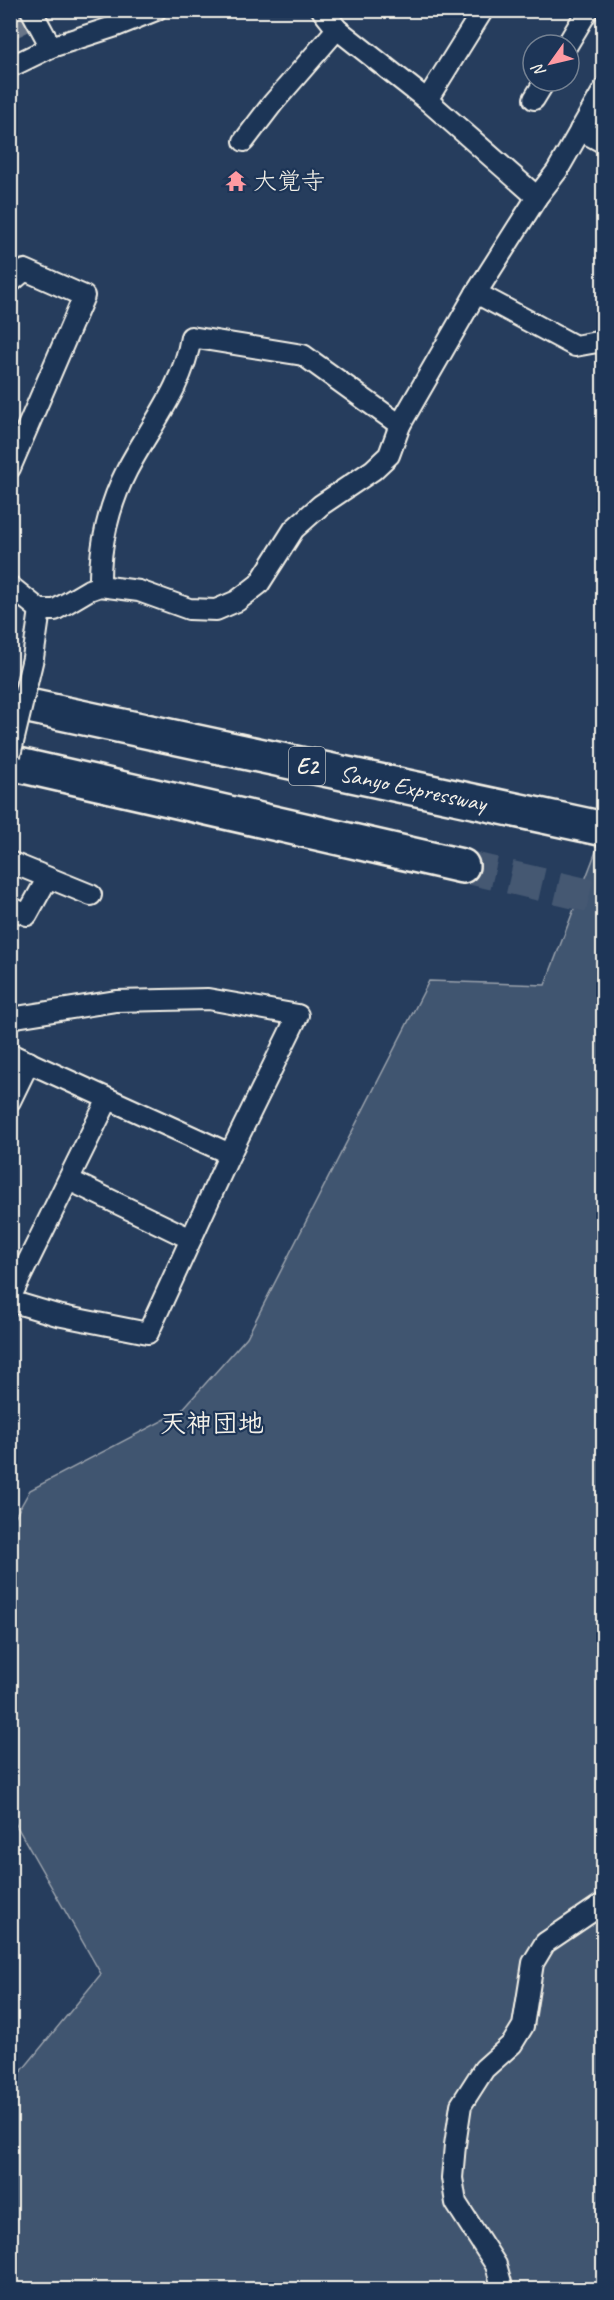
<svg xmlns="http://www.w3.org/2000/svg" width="614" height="2300" font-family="Caveat,'Klee One',sans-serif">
<rect width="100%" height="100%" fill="#263d5d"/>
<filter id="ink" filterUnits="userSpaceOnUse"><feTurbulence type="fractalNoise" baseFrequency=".0167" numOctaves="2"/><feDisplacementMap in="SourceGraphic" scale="12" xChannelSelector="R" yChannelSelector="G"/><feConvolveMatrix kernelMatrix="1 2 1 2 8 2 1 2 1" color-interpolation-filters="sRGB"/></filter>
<g filter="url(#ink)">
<path fill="#40546f" stroke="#9aa2ac" stroke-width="1.5" d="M603,833V2289L11,2290V2084L101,1974L11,1816V1524L30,1490L181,1411L247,1337L429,981L545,985Z"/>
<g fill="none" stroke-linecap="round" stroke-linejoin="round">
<path stroke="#677588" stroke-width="30" d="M10,24L39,10"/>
<path stroke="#455872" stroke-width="33" stroke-dasharray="33 16" stroke-linecap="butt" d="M462,866L604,899"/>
<defs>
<g id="minor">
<path d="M31,10L51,47"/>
<path d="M322,10L337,29L427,100L537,197"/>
<path d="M567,45L588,10"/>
<path d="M10,67L51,47L116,26L156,10"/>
<path d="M534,99L545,81"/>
<path d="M427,100L483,10"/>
<path d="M580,130L604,143"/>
<path d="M244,141L273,103L337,29"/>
<path d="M10,283L25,270L84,296L10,468"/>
<path d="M476,293L575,346L597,342L604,345"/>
<path d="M10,586L40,610H55L89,590L100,586L139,591L189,609L216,610L237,601L259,584L294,529L321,505L373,470L389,455L400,425L476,293L537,197L557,171L604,89"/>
<path d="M100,586C99,547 109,505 127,470C150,426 183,388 191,337L303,355L400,425"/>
<path d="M33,658L40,610"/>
<path d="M10,862L91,895"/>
<path d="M10,907L27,915L47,879"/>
<path d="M10,1018L116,1001L208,999L298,1015L230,1154L148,1333L57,1315L10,1301"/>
<path d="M10,1054L230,1154"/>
<path d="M10,1101L29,1062"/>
<path d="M69,1180L191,1239"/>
<path d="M10,1298L108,1099"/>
<path d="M503,2290L496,2265L456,2203L452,2178L455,2145L461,2105L484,2069L512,2044L523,2026L533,1963L545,1943L604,1903"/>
</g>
<g id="motorway">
<path d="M10,702L604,829"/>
<path d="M10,763L462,866"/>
</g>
</defs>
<use href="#minor" stroke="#f4f1e8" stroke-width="24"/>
<use href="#motorway" stroke="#f4f1e8" stroke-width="38"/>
<use href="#minor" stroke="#1d3557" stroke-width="20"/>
<use href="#motorway" stroke="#1d3557" stroke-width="33"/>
<defs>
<path id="minor-bridge" d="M10,755L33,658"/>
</defs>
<use href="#minor-bridge" stroke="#f4f1e8" stroke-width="24" stroke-linecap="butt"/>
<use href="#minor-bridge" stroke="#1d3557" stroke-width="20"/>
</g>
</g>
<defs>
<symbol id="temple-bare" viewBox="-9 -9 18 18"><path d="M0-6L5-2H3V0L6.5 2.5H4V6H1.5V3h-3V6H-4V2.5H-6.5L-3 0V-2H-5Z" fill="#ff9aa2" stroke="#1d3557" stroke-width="2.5" paint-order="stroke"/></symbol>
</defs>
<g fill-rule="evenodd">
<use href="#temple-bare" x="221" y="166" width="30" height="30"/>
</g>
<g text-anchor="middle" stroke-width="4.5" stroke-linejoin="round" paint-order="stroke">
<rect fill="#1d3557" stroke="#b4b9bc" stroke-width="1.5" x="289" y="747" width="36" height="38" rx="4.5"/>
<g font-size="22" font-weight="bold" fill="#f4f1e8">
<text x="307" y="774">E2</text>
</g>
<g font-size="24" fill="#f4f1e8" stroke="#1d3557" text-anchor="start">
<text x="253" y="189">大覚寺</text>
</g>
<g font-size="24" fill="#f4f1e8" stroke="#1d3557">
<text transform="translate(413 788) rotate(12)" y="8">Sanyo Expressway</text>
</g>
<g font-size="26" font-weight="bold" fill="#f4f1e8" stroke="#1d3557">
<text x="212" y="1432">天神団地</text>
</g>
</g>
<rect width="614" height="2300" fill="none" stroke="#1d3557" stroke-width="36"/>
<rect x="18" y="18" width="578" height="2264" fill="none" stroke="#f4f1e8" stroke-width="2" filter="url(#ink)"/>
<g transform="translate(551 63) rotate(236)"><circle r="28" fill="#1d3557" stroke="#738091" stroke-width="1.5"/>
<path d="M0-4.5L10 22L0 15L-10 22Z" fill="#ff9aa2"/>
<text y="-9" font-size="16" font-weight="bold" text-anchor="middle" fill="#f4f1e8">N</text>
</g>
</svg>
